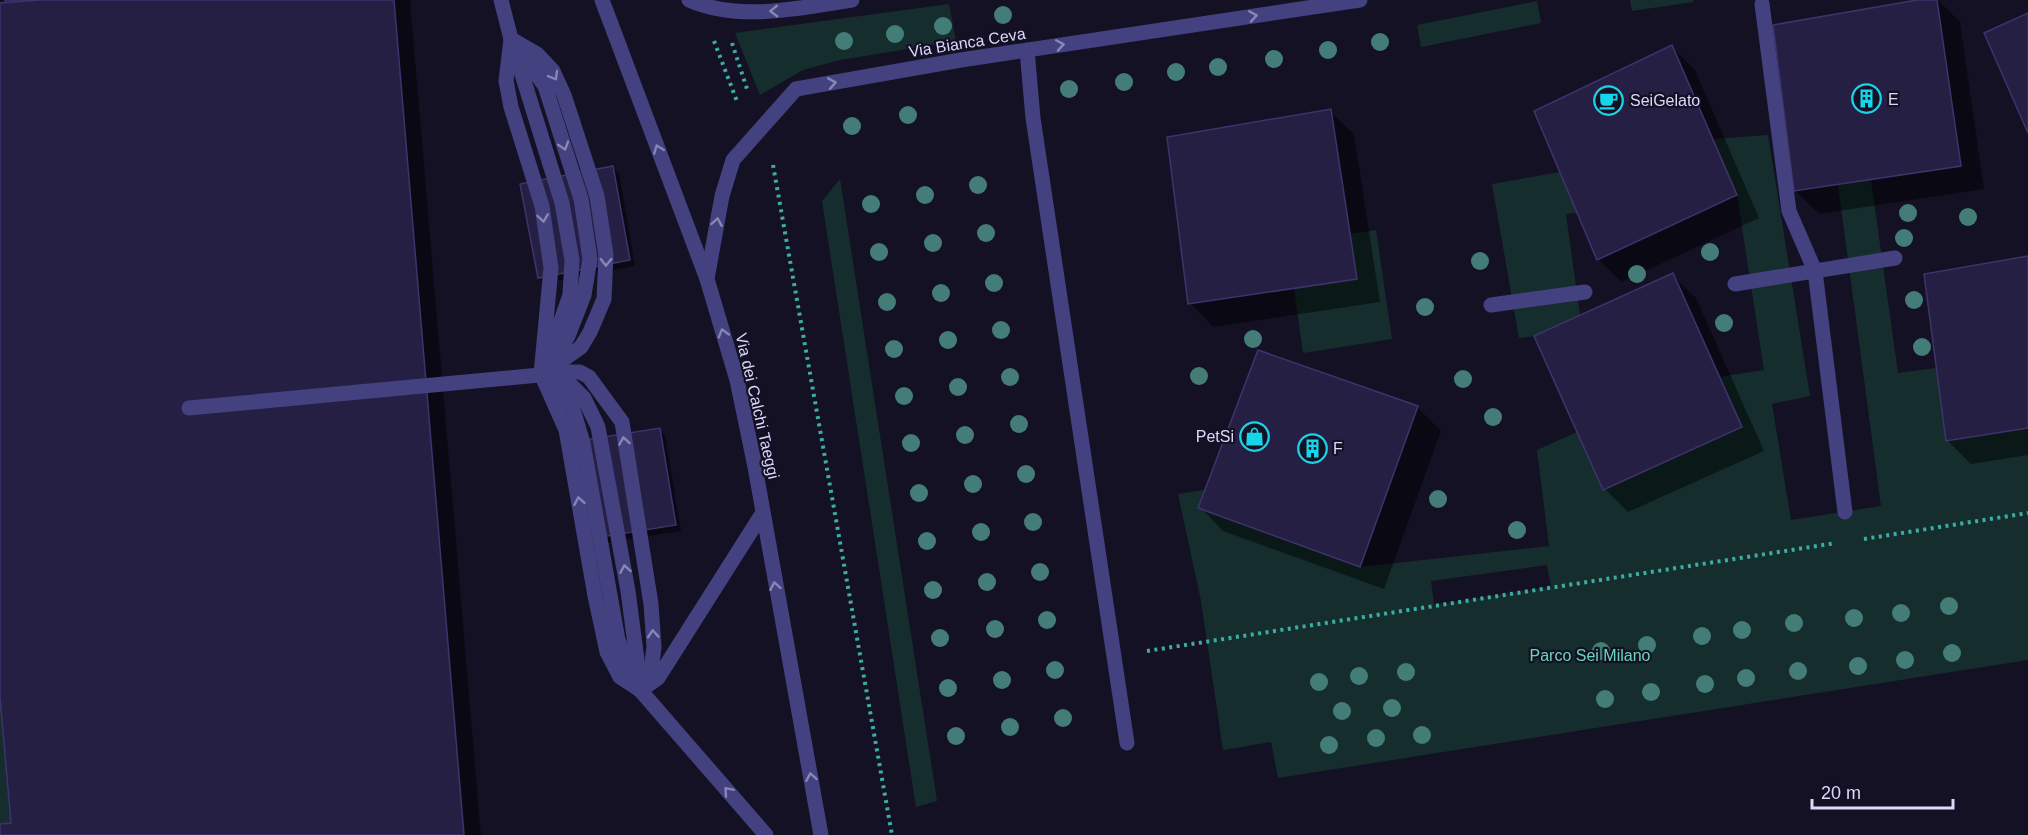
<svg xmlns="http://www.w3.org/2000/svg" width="2028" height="835" font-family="Helvetica,sans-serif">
<rect width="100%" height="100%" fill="#141125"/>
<g fill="#152e2d" fill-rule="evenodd">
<path d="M1630,0H1693V2L1632,11Z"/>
<path d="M1537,1L1541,23L1421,47L1417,25Z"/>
<path d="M949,4L956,41L840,60L803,70L760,95L735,33Z"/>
<path d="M1768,135L1810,396L1772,404L1791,520L1881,506L1838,185L1871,180L1898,373L1936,368L1946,441L2028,428V660L1278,778L1271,742L1223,750L1201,601L1178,494L1204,490L1198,508L1360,567L1549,546L1537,450L1577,432L1604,490L1742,427L1719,377L1764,370L1737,195L1713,139ZM1547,565L1551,587L1434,605L1431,581Z"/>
<path d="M1560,172L1577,213L1566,214L1580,315L1534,336L1519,338L1492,184Z"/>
<path d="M840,179L937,801L916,807L822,201Z"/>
<path d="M1376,230L1392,339L1303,353L1294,288L1357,279L1350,234Z"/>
<path d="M0,697L11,823L0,824Z"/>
</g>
<g fill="#0007">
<path d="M7,0H410L481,835H0V825L12,824L0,680V5L9,4Z"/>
<path d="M1926,0H1938L1960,22L1984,189L1819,214L1795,191Z"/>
<path d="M1672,47L1695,70L1759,218L1622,282L1598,259Z"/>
<path d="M1330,111L1354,134L1380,302L1213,327L1190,303Z"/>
<path d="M613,167L619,173L635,266L545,283L539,277Z"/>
<path d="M2028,258V455L1971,464L1947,440Z"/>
<path d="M1672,275L1696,298L1764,451L1628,512L1605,489Z"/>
<path d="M1417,407L1441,431L1384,589L1223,531L1200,507Z"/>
<path d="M660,430L665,435L681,531L590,545Z"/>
</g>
<g fill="#261f44" stroke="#3f336d" stroke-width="1.5">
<path d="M5,0H135L141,63L12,75Z"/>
<path d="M39,0H394L464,835H0V824L11,823L0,697V3Z"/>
<path d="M1917,0H1937L1961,166L1794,191L1773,25Z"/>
<path d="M2028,13V133L1984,33Z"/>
<path d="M1672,45L1737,195L1597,260L1534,111Z"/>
<path d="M1331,109L1357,279L1188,304L1167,137Z"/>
<path d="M613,166L630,260L538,278L520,184Z"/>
<path d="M2028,256V428L1946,441L1924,274Z"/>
<path d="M1673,273L1742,427L1603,490L1534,336Z"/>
<path d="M1258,350L1418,406L1360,567L1198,508Z"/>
<path d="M660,428L676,525L583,540L566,443Z"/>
</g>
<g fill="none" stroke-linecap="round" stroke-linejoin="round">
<g stroke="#3bada5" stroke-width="4" stroke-dasharray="3 4.5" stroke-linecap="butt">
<path d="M714,41L738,104"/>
<path d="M732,43L748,92"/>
<path d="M773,165L892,835"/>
<path d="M1864,539L2028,513"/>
<path d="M1147,651L1836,543"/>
</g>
<g stroke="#43417f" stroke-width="15">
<path d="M501,0L511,39L562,203L572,260L570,295L549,355"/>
<path d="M602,0L707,279L737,380L755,467L821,835"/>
<path d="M689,0C740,22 800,8 852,0"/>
<path d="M1762,4L1789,211L1815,271L1845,512"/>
<path d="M511,39L506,81L511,107L542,206L551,268L541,374L566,430L595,596L607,652L620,677L640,690"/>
<path d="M511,39L537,54L553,71L564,95L597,196L606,255L604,299L590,332L581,347L544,373"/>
<path d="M519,50L545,86L581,199L590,259L584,295L568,336L554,357"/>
<path d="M1027,50L1033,118L1127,743"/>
<path d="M707,279L722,196L733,160L796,89L961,60L1360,0"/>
<path d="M1735,284L1895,258"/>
<path d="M1491,305L1585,292"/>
<path d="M547,377L571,385L584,398L598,427L628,591L639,675"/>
<path d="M548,381L572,406L583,443L618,640L640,690L766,835"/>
<path d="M189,408L571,372H580L589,377L622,422L651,604L654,647L651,671L640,690"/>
<path d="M648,685L658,678L762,514"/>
</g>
</g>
<g fill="#447d77">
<circle cx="1003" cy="15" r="9"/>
<circle cx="943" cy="26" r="9"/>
<circle cx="895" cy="34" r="9"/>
<circle cx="844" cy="41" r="9"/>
<circle cx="1380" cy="42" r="9"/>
<circle cx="1328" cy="50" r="9"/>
<circle cx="1274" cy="59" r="9"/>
<circle cx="1218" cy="67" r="9"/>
<circle cx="1176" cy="72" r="9"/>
<circle cx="1124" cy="82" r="9"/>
<circle cx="1069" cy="89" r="9"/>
<circle cx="908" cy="115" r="9"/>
<circle cx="852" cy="126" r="9"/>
<circle cx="978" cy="185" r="9"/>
<circle cx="925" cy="195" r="9"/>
<circle cx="871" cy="204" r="9"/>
<circle cx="1908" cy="213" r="9"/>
<circle cx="1968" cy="217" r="9"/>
<circle cx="986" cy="233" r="9"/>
<circle cx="1904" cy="238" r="9"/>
<circle cx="933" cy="243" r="9"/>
<circle cx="879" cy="252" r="9"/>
<circle cx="1710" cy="252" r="9"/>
<circle cx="1480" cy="261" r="9"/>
<circle cx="1637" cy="274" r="9"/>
<circle cx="994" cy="283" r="9"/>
<circle cx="941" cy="293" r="9"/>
<circle cx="1914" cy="300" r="9"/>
<circle cx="887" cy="302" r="9"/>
<circle cx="1425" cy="307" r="9"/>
<circle cx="1724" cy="323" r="9"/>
<circle cx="1001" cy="330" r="9"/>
<circle cx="1253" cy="339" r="9"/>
<circle cx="948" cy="340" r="9"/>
<circle cx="1922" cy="347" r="9"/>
<circle cx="894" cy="349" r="9"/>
<circle cx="1199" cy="376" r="9"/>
<circle cx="1010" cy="377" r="9"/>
<circle cx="1463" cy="379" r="9"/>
<circle cx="958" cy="387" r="9"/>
<circle cx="904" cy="396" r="9"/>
<circle cx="1493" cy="417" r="9"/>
<circle cx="1019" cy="424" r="9"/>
<circle cx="965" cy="435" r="9"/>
<circle cx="911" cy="443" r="9"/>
<circle cx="1026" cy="474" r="9"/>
<circle cx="973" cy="484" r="9"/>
<circle cx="919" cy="493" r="9"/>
<circle cx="1438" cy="499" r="9"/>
<circle cx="1033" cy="522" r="9"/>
<circle cx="1517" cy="530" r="9"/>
<circle cx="981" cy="532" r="9"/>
<circle cx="927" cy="541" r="9"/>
<circle cx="1040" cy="572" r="9"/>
<circle cx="987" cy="582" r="9"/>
<circle cx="933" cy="590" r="9"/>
<circle cx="1949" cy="606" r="9"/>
<circle cx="1901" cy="613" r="9"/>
<circle cx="1854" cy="618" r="9"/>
<circle cx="1047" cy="620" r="9"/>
<circle cx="1794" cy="623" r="9"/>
<circle cx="995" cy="629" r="9"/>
<circle cx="1742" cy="630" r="9"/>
<circle cx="1702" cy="636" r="9"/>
<circle cx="940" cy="638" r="9"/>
<circle cx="1647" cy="645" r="9"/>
<circle cx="1601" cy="651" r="9"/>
<circle cx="1952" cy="653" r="9"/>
<circle cx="1905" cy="660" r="9"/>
<circle cx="1858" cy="666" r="9"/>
<circle cx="1055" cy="670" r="9"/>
<circle cx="1798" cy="671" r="9"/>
<circle cx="1406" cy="672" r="9"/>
<circle cx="1359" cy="676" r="9"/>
<circle cx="1746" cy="678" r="9"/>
<circle cx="1002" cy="680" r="9"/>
<circle cx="1319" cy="682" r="9"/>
<circle cx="1705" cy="684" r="9"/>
<circle cx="948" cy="688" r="9"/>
<circle cx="1651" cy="692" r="9"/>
<circle cx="1605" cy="699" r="9"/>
<circle cx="1392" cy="708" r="9"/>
<circle cx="1342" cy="711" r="9"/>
<circle cx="1063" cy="718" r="9"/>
<circle cx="1010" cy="727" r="9"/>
<circle cx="1422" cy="735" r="9"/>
<circle cx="956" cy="736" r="9"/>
<circle cx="1376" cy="738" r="9"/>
<circle cx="1329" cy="745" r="9"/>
</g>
<defs><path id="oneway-chevron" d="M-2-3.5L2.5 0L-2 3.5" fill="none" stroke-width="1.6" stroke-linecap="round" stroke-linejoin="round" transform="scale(1.5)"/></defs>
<g stroke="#8885b7">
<use href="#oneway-chevron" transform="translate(774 11) rotate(179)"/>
<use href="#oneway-chevron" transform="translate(1253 16) rotate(-9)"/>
<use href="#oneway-chevron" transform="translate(1060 45) rotate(-9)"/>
<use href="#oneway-chevron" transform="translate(554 76) rotate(60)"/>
<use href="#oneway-chevron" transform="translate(832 83) rotate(-10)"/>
<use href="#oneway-chevron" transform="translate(564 146) rotate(72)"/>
<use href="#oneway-chevron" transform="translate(658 149) rotate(-111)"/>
<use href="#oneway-chevron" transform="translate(543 218) rotate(82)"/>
<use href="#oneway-chevron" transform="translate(717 222) rotate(-80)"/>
<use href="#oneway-chevron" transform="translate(606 262) rotate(91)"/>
<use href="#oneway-chevron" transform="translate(723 333) rotate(-106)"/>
<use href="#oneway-chevron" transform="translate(624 441) rotate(-99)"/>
<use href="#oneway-chevron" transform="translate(579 501) rotate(-100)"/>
<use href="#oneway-chevron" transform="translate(625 569) rotate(-100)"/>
<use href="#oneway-chevron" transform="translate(775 586) rotate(-100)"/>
<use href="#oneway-chevron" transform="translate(653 634) rotate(-94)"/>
<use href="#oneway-chevron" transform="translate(811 777) rotate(-100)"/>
<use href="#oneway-chevron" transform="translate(728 791) rotate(-131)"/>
</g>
<defs>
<symbol id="building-ring" viewBox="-11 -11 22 22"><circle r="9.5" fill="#141125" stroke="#17d5e9" stroke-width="1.5"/><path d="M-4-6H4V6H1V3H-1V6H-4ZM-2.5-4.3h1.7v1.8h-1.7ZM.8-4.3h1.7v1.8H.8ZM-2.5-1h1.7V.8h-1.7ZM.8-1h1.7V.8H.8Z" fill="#17d5e9"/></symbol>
<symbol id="cafe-ring" viewBox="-11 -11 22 22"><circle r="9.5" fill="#141125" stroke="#17d5e9" stroke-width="1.5"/><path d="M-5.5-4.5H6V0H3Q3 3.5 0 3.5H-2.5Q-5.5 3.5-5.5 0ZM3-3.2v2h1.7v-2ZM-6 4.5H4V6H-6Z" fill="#17d5e9"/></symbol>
<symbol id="shop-ring" viewBox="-11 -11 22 22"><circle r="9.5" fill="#141125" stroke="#17d5e9" stroke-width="1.5"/><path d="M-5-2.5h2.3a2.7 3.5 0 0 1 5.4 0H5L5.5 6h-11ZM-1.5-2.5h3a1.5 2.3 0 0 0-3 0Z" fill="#17d5e9"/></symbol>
</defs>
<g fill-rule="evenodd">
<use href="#building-ring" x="1850" y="82" width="33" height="33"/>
<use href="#cafe-ring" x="1592" y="84" width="33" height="33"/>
<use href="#shop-ring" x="1238" y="420" width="33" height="33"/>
<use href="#building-ring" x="1296" y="432" width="33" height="33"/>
</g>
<g text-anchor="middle" stroke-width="4.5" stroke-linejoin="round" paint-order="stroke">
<g font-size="16" fill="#dcd8fb" stroke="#141125">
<text transform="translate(967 42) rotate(-9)" y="6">Via Bianca Ceva</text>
<text transform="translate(758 406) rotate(77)" y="6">Via dei Calchi Taeggi</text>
</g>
<g font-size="16" fill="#dcd8fb" stroke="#141125" text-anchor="start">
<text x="1888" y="105">E</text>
<text x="1630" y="106">SeiGelato</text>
<text x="1234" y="442" text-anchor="end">PetSi</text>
<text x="1333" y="454">F</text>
</g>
<g font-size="16" fill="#6bd5ba" stroke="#141125">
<text x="1590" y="661">Parco Sei Milano</text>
</g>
</g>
<path d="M1812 799v9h141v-9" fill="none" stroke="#dcd8fb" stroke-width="3"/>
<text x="1821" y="799" font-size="18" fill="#dcd8fb" stroke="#141125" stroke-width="4.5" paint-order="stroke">20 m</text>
</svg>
